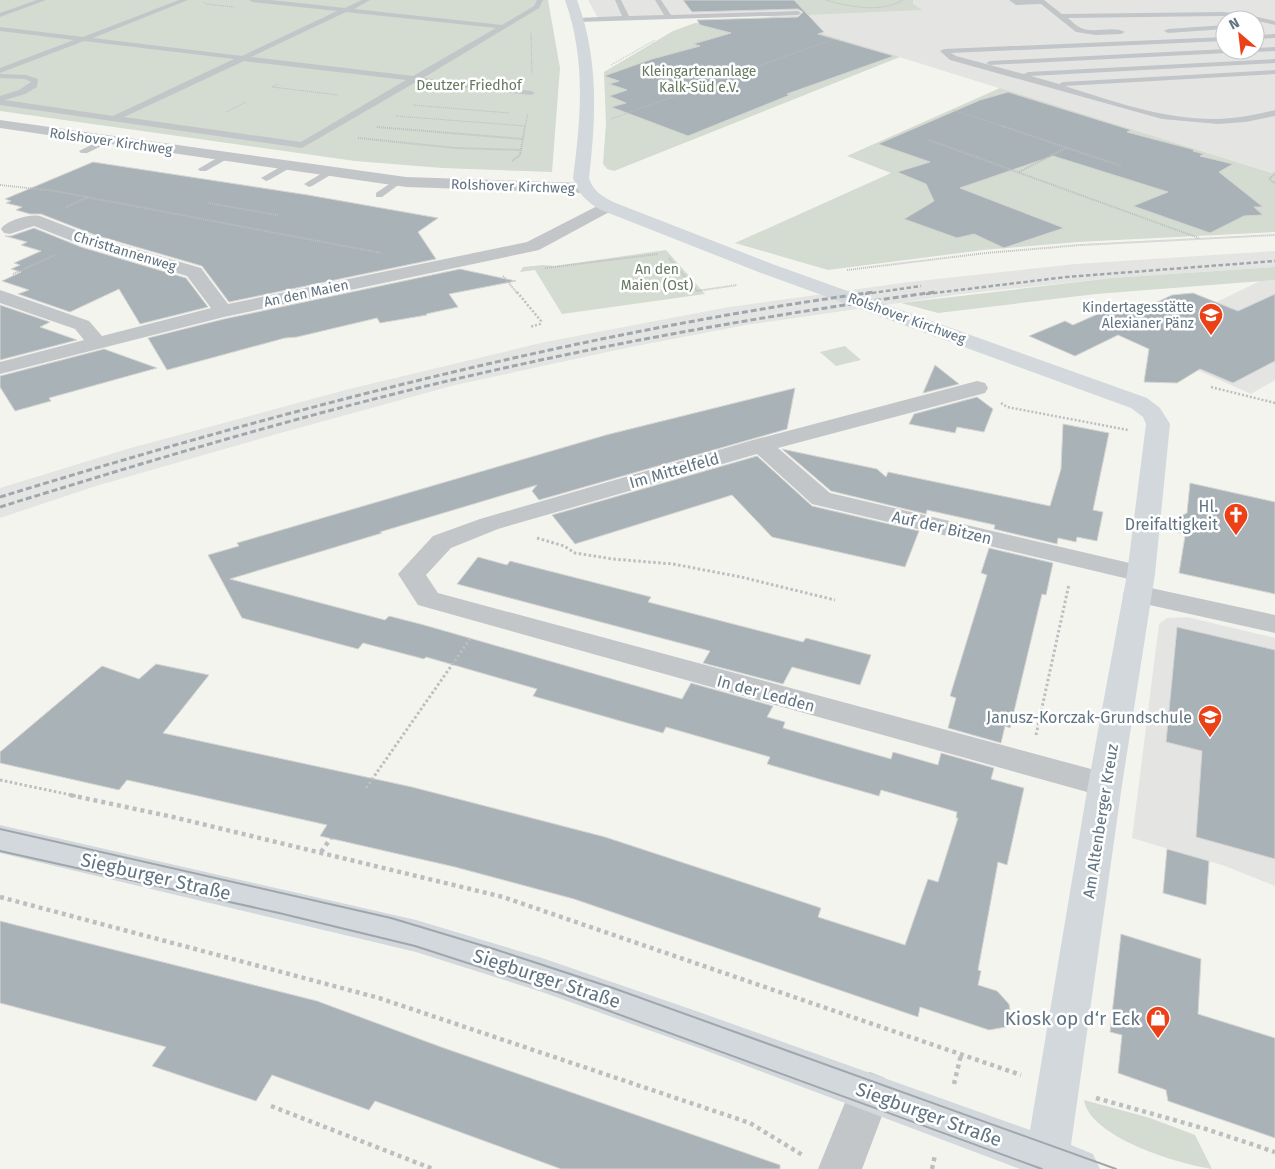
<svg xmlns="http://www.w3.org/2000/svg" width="1275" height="1169" font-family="'Fira Sans',sans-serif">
<rect width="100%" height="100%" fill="#f4f4ef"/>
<g fill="#e4e5e3" fill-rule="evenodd">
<path d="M588,0H1275V171L1273,173L767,16L599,20ZM1225,20H1255V50H1225Z"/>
<path d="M1275,251V267L1112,278L961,294L746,325L631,347L455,385L277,434L96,486L0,518V488L127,449L349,389L545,342L729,307L909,282L1075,264Z"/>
<path d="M1275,280V380L1251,394L1134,342L1260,281Z"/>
<path d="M1187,617L1275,638V886L1225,866L1132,838L1159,624L1167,618Z"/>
</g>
<g fill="#d4dbd0">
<path d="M0,0H548L560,68L552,172L442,168L355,161L0,111Z"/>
<path d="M794,0H913V4L922,10L807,15Z"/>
<path d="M774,19L900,57L614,171L607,169L603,164L606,123L604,72L673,31L695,23Z"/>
<path d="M1000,88L1272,173L1275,171V232L1077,242L983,250L828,270L735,243L891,173L847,156Z"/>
<path d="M666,250L705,294L562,314L535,270L520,272L523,267L543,265L555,266Z"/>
<path d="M1275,267V280L1096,294L938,313L901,303L1112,278Z"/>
<path d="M845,346L861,360L836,366L820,352Z"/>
<path d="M1084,1100L1150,1118L1195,1135L1212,1169C1179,1164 1090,1138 1084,1100Z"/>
</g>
<g fill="#a9b2b6" stroke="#d5d5d2">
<path d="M683,0H794L824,32L818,34L894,56L787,94L790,95L688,136L611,107L626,103L609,96L627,90L609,84L619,81L604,76L652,59L700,46L693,44L731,33L700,25L697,20L798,17L803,12L798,9L692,12Z"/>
<path d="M1008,92L1131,130L1127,132L1195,150L1193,151L1204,154L1200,156L1233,164L1219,172L1263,207H1254L1263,215L1244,216L1210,233L1133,206L1168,192L1053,156L960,188L1064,228L1004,248L974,234L957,238L904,219L934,201L926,184L897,172L930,162L878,144L980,100Z"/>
<path d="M93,162L308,195L438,218L418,232L436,259L229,302L202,266L95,235L41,214H30L16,210L22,207L6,203L11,201L5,199Z"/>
<path d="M34,228L81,247L186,278L208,307L140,324L119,289L70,312L18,294L29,290L2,281L21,272L11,269L20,265L14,263L41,251L21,245L27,242L5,236H11Z"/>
<path d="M460,269L516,281L449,294L458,307L426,314L427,315L380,323L377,318L297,337L285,338L167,370L148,338L224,319Z"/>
<path d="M1193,293L1238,311L1275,294V361L1233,383L1200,369L1177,383L1144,382L1149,349L1118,335L1075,356L1029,336L1065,321L1073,325L1125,302L1134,306L1142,303L1149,306L1172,295Z"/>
<path d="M0,305L50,322L40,327L77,340L0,360Z"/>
<path d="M104,349L157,368L49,398L51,401L15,411L0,387V376Z"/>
<path d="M935,365L959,384L923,393Z"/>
<path d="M795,388L787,429L539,500L532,491L537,485L380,532L382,533L230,579L385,620L389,616L424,625L682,699L691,683L773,706L767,717L785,722L783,728L891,759L893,752L938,765L941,753L994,768L991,779L1024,788L1007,865L998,862L978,970L981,971L978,985L997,991L1009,1004L1010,1010L1006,1027L989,1030L920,1007L918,1017L574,899L455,867L320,836L327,825L127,780L119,790L0,763V752L102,666L139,679L156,664L209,675L163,733L412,787L605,837L821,908L818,917L905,945L928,879L938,882L958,818H956L957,812L881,790L879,796L840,785L767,764L770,757L666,727L663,733L631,724L533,696L537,689L426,657L424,659L363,643L358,649L242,618L208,555L239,546L237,543L606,435Z"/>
<path d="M977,397L993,409L984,432L957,427L955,433L909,424L914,414Z"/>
<path d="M1063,424L1109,433L1093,510L1103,512L1097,541L1077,537L1076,542L1058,538L1057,544L994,529L995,525L927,510L926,514L831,491L782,449L877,469L886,477L888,472L1050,506L1061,469Z"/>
<path d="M757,456L812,506L919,531L905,567L772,537L732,495L575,544L552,515Z"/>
<path d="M1190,483L1275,502V594L1179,573L1185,536L1165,524L1187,513Z"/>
<path d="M989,548L1053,563L1046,595L1042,594L1010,728L1005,726L1001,743L948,728L956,698L950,696L987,575L981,573Z"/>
<path d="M478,557L507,565L510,561L651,597L648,602L803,642L806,638L871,655L860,685L792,667L783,684L703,663L710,651L457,584Z"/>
<path d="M1177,627L1275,650V859L1196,837L1202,751L1166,742Z"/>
<path d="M1167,849L1209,861L1206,905L1163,893Z"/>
<path d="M0,921L317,1001L441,1047L780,1165V1169H561L375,1101L369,1110L272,1075L256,1101L152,1066L166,1047L0,1003Z"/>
<path d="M1121,934L1201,959L1198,1014L1275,1038V1138L1168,1101L1166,1090L1118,1073L1122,1035L1110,1032Z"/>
</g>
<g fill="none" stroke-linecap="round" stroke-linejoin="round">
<g stroke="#bcbec0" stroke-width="1" stroke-dasharray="1 1" stroke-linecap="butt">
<path d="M826,0C849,7 881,13 903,0"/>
<path d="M204,2L206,4L234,7"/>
<path d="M531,33L532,74"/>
<path d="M611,65L655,40"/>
<path d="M278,84L272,87L338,95"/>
<path d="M413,105L509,113"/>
<path d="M953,110L1005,127"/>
<path d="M226,112L246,102"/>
<path d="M396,116L525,126"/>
<path d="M611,119L834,39"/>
<path d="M377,127H382"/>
<path d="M525,127L528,113"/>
</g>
<g stroke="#bcbec0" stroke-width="2" stroke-dasharray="1 1" stroke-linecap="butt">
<path d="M1002,126L1121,166"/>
<path d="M377,127L523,139"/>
<path d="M358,138L455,148L521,150"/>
<path d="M929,140L1199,238"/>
<path d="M512,161L520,155L525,126"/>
<path d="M1019,172L1066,148"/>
<path d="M1275,174L1269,179L1275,183"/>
<path d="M0,185L55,191L381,253"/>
<path d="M208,203L278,215"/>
<path d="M66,207L88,197"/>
<path d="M669,258L697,291L737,285"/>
<path d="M545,268L658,254"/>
<path d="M847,270L986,253L1081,245L1275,235"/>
<path d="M13,274L55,255"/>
<path d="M503,276L518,294"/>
</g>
<g stroke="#bcbec0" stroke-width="2.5" stroke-dasharray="2 2" stroke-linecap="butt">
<path d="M517,292L541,321L540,324L530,327"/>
<path d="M1211,387L1275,403"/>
<path d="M1001,403L1007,407L1128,430"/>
</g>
<g stroke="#bcbec0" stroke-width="3" stroke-dasharray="2.5 2.5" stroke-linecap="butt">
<path d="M537,538L564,546L575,553L613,559L673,564L741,577L835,600"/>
<path d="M1036,735L1069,584"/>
<path d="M0,780L76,796"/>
<path d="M366,788L470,639"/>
</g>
<g stroke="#bcbec0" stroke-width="4.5" stroke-dasharray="4 4" stroke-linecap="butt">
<path d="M70,795L173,817L503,897L1021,1075"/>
<path d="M321,852L331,838"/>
<path d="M0,897L379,998L750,1123L804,1156"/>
<path d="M954,1084L961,1055"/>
<path d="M1096,1098L1206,1129L1275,1152"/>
<path d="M271,1106L433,1169"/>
<path d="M932,1169L935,1155"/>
</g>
<g fill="#c3c6c9" fill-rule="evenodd">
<path d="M37,0H46L0,17V13Z"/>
<path d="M179,0H188L93,38L242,56L337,11L252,2L249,0H271L345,8L362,0H370L354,9L502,25L534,6L537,0H543L539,8L423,78L531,91L535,93L531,95L416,82L302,148L0,105V96L19,90L31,82L25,79L0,78V74L26,75L38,79L37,87L25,94L5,100L113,116L234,59L84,41L0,73V68L74,40L0,31V27L83,37ZM346,12L496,28L413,76L251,57ZM244,61L406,80L301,142L124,117Z"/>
<path d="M615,0H621L629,16L664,15L655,0H661L671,15L798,11L801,13L798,15L578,22L574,20L578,18L622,16Z"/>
<path d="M1009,0H1044L1062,14L1222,12L1240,13L1275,21V25L1240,17L1222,16L1068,18C1072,21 1076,26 1081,28C1094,34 1113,25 1125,32L1121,34L1096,35L1076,32L1041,4L1016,5Z"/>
<path d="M1225,25V29L1168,33L1164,31L1168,29Z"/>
<path d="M1275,34V38L1255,39V35Z"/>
<path d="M1225,37V41L951,53L956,56L1024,74L1028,72L1275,59V63L1031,76L1059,84L1063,82L1275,70V74L1065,86C1115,102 1166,120 1218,119C1238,118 1256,115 1275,110V116L1246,122L1218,124L1162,119L950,60L940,51L944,49Z"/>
<path d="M1275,47V51L1255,52L1251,50H1255V48Z"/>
<path d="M1225,49L1251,50L1247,52L990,65L986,63L990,61Z"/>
<path d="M107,137L111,140L110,142L87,153H81L79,151Z"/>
<path d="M224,154L227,155V159L206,171H200L198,169Z"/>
<path d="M287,163L292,166L290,168L269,180L266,181L261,178Z"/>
<path d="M329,169L332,170V174L312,186L309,187L304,184Z"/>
<path d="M398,178L401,179V183L382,197H376V193Z"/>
</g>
<g fill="#c3c6c9" fill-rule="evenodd">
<path d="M0,120L406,177L584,183L590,184L592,188L590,192L584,193L406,187L0,128Z"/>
<path d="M607,201L613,202L616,206L613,210L539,250L224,317L0,374V362L84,340L75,329L0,303V290L89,321L102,336L211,308L187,276L82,245L34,226L10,234L4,233L1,229C7,220 30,214 40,216L94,237L201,268L228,304L527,242Z"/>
<path d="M977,381L985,383L988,388L985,393L778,448L830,493L1151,568L1155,574L1151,580L1141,582L812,504L757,454L498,529L451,548L426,575L438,593L1117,776L1122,785L1117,794L1105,797L418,605L398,574L433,536L480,519L753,440Z"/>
<path d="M1137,585L1275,615V633L1127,600L1123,594L1127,588Z"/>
<path d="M870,1072L885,1078L891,1092L862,1169H818L855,1078Z"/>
</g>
<path fill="#d2d8dc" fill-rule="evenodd" d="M565,0H577C599,59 596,117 589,178C593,191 602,196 613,202L775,265L1147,398L1160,408L1170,424L1155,574L1122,785L1071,1145L1093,1154L1100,1169H1020L699,1048L542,992L416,952L0,853V825L416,920L542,958L699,1012L1030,1130L1088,785L1127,574L1146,424L1143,417L1131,408L761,273L601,210C587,202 578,194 573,178C581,117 586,59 565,0Z"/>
<g stroke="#a0a7ac" stroke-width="2">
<path d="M0,829L391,918L494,949L613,988L1116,1169"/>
<path d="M0,851L279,913L415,946L560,993L1042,1169"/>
</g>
<g stroke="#a0a7ac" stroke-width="2.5" stroke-dasharray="4.5 2.5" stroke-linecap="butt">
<path d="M865,294L921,286"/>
<path d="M926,294L1066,277L1275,261"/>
</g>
<g stroke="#a0a7ac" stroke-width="3" stroke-dasharray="6 3" stroke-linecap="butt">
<path d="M0,497C287,409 576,333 874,292"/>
<path d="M0,507C129,467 259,428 390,395C569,350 752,317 935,292"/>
</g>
</g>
<defs>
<symbol id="school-pin" viewBox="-11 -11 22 30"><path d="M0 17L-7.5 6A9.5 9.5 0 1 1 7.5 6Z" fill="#ec4116" stroke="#fff"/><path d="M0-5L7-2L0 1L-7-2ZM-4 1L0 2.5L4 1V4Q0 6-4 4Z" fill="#fff"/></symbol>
<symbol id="church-pin" viewBox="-11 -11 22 30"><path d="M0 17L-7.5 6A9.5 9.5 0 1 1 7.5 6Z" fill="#ec4116" stroke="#fff"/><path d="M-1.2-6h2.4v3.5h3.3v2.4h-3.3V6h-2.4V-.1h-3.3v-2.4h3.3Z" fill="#fff"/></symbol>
<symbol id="shop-pin" viewBox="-11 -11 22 30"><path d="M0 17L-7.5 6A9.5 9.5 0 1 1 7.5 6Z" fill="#ec4116" stroke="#fff"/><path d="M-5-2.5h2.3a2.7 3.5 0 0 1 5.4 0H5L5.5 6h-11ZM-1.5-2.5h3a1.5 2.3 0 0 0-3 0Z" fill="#fff"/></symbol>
</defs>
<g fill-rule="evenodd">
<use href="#school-pin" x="1197" y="301" width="28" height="38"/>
<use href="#church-pin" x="1222" y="501" width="28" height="38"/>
<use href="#school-pin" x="1196" y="703" width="28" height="38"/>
<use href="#shop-pin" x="1144" y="1004" width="28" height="38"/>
</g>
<g text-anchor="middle" stroke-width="5" stroke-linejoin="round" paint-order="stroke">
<g font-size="14" fill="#667960" stroke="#fff">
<text x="699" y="76">Kleingartenanlage<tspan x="699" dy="16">Kalk-Süd e.V.</tspan></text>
<text x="469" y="90">Deutzer Friedhof</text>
<text x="657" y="274">An den<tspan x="657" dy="16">Maien (Ost)</tspan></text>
</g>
<g font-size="14" fill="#617482" stroke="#fff">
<text transform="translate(111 141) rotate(8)" y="5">Rolshover Kirchweg</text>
<text transform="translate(513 186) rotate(2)" y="5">Rolshover Kirchweg</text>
<text transform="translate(125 251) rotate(17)" y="5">Christtannenweg</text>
<text transform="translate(306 293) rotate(-12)" y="5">An den Maien</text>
<text transform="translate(907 318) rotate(20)" y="5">Rolshover Kirchweg</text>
</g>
<g font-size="14" fill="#617482" stroke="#fff" text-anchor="end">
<text x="1194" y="312">Kindertagesstätte<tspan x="1194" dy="16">Alexianer Pänz</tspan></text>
</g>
<g font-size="16" fill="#617482" stroke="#fff">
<text transform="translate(674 470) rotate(-16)" y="6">Im Mittelfeld</text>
<text transform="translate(942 527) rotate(13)" y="6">Auf der Bitzen</text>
<text transform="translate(766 693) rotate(15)" y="6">In der Ledden</text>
<text transform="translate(1100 821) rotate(-81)" y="6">Am Altenberger Kreuz</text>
</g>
<g font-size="16" fill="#617482" stroke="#fff" text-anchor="end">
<text x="1218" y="512">Hl.<tspan x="1218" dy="18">Dreifaltigkeit</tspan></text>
<text x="1192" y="723">Janusz-Korczak-Grundschule</text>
</g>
<g font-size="19" fill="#617482" stroke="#fff">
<text transform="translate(156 876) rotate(13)" y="7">Siegburger Straße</text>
<text transform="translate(547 978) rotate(18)" y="7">Siegburger Straße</text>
<text transform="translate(929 1114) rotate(20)" y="7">Siegburger Straße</text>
</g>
<g font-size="19" fill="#617482" stroke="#fff" text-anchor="end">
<text x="1140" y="1025">Kiosk op d‘r Eck</text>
</g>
</g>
<g transform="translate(1240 35) rotate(332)"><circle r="24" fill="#ffffff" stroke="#c0c7cd"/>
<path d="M0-4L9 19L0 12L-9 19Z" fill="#ec4116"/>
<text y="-8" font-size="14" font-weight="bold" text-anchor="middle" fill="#617482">N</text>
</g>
</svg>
